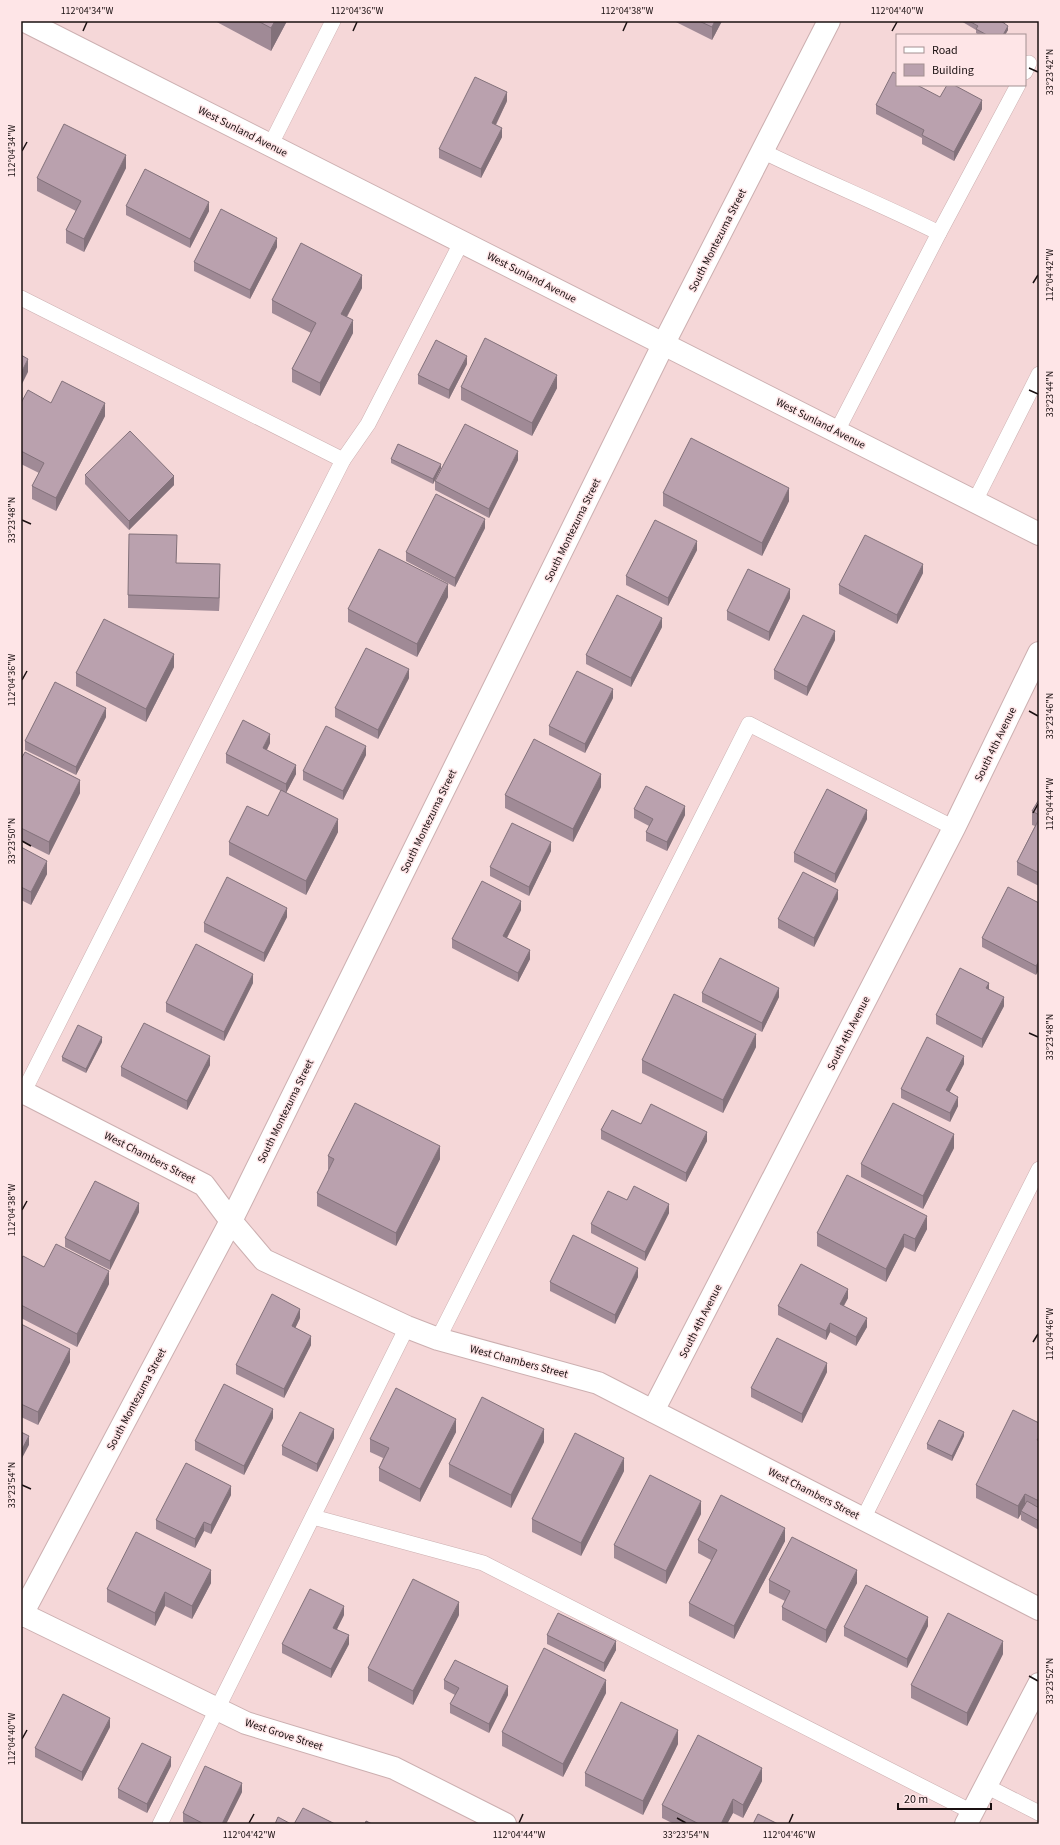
<svg xmlns="http://www.w3.org/2000/svg" width="1060" height="1845" font-family="'Source Sans 3',sans-serif">
<rect width="100%" height="100%" fill="#f5d7d8"/>
<g fill="none" stroke-linecap="round" stroke-linejoin="round">
<defs>
<g id="service">
<path d="M1025,72L1029,63"/>
<path d="M270,146L333,21"/>
<path d="M762,151C821,180 881,204 939,233"/>
<path d="M21,298L343,460"/>
<path d="M837,431L939,233L1018,85"/>
<path d="M975,501L1039,374"/>
<path d="M21,1097L343,460L368,424L462,241"/>
<path d="M438,1339L749,724L954,828"/>
<path d="M313,1517L483,1563L972,1812"/>
<path d="M863,1519L1039,1169"/>
<path d="M986,1786L1039,1813"/>
<path d="M160,1824L407,1327"/>
</g>
<g id="minor">
<path d="M25,21L1039,534"/>
<path d="M21,1091L204,1185L231,1221L264,1260L407,1327L438,1339L598,1383L1039,1609"/>
<path d="M653,1411L954,828L1039,653"/>
<path d="M22,1614L246,1723L394,1768L505,1824"/>
<path d="M21,1616L231,1221L664,343L829,21"/>
<path d="M966,1824L1039,1684"/>
</g>
</defs>
<use href="#service" stroke="#ccafb0" stroke-width="16"/>
<use href="#minor" stroke="#ccafb0" stroke-width="24"/>
<use href="#service" stroke="#fff" stroke-width="15"/>
<use href="#minor" stroke="#fff" stroke-width="22"/>
</g>
<g fill="#a08a96">
<path d="M215,21H287L271,51Z"/>
<path d="M674,21H722L712,40Z"/>
<path d="M961,21H1001L1008,30L1005,35H979L976,33V30Z"/>
<path d="M940,97L982,109L954,161L922,144V138L876,114V105Z"/>
<path d="M507,101L496,125L502,137L481,178L439,158V149Z"/>
<path d="M126,168L84,252L66,243V230L76,211L37,191V178Z"/>
<path d="M126,206L209,211L190,248L126,215Z"/>
<path d="M277,247L250,299L194,271V262Z"/>
<path d="M362,288L347,317L353,333L320,396L292,382V369L311,333L272,313V300Z"/>
<path d="M467,364L449,399L418,384V375Z"/>
<path d="M461,387L557,388L532,436L461,400Z"/>
<path d="M21,403H51L105,416L56,511L32,499V486L39,473L21,464Z"/>
<path d="M391,459L441,468L433,484L391,463Z"/>
<path d="M518,460L489,518L435,490V481Z"/>
<path d="M85,475L174,485L129,530L85,484Z"/>
<path d="M663,493L789,501L762,556L663,506Z"/>
<path d="M485,528L455,587L406,561V552Z"/>
<path d="M177,548L176,563L220,577L219,611L128,608V595Z"/>
<path d="M697,550L668,606L626,585V576Z"/>
<path d="M923,573L897,624L839,594V585Z"/>
<path d="M448,597L417,657L348,622V609Z"/>
<path d="M790,598L769,641L727,620V611Z"/>
<path d="M662,627L631,687L586,664V655Z"/>
<path d="M835,640L807,696L774,679V670Z"/>
<path d="M174,667L146,722L76,686V673Z"/>
<path d="M409,678L378,739L335,717V708Z"/>
<path d="M613,698L585,753L549,735V726Z"/>
<path d="M106,717L76,775L25,750V741Z"/>
<path d="M270,743L267,750L296,774L286,793L338,832L306,895L229,855V842L268,816L281,791L226,763V754Z"/>
<path d="M366,755L343,800L303,780V771Z"/>
<path d="M21,759L80,793L49,855L21,841Z"/>
<path d="M601,787L573,842L505,808V795Z"/>
<path d="M1039,802V886L1017,875V862L1035,826L1032,825V811Z"/>
<path d="M634,809L685,815L667,851L646,841V832L649,826L634,818Z"/>
<path d="M867,819L835,883L794,862V853Z"/>
<path d="M21,847L47,874L31,905L21,900Z"/>
<path d="M551,851L529,896L490,876V867Z"/>
<path d="M838,899L814,947L778,928V919Z"/>
<path d="M1039,903L1036,975L982,947V938Z"/>
<path d="M521,910L507,938L530,959L518,982L452,948V939Z"/>
<path d="M287,917L264,962L204,932V923Z"/>
<path d="M253,983L224,1041L166,1012V1003Z"/>
<path d="M702,993L779,997L762,1032L702,1002Z"/>
<path d="M1004,1006L982,1048L936,1024V1015Z"/>
<path d="M102,1042L86,1073L62,1061V1057Z"/>
<path d="M756,1047L723,1113L642,1073V1060Z"/>
<path d="M964,1064L949,1092L958,1106L950,1122L901,1098V1089Z"/>
<path d="M210,1065L187,1110L121,1076V1067Z"/>
<path d="M641,1124L707,1141L686,1182L601,1139V1130Z"/>
<path d="M954,1148L923,1209L861,1177V1164Z"/>
<path d="M328,1156L440,1159L396,1246L317,1206V1193L329,1170L328,1169Z"/>
<path d="M627,1200L669,1213L645,1261L591,1233V1224Z"/>
<path d="M139,1212L110,1270L65,1247V1238Z"/>
<path d="M927,1229L915,1252L904,1247L886,1282L817,1246V1233Z"/>
<path d="M21,1260L44,1267L109,1284L77,1347L21,1318Z"/>
<path d="M638,1277L615,1324L550,1291V1282Z"/>
<path d="M848,1298L844,1306L867,1327L856,1346L830,1332L826,1340L778,1315V1306Z"/>
<path d="M300,1318L295,1328L311,1345L284,1398L236,1374V1365Z"/>
<path d="M21,1324L70,1362L38,1425L21,1417Z"/>
<path d="M827,1372L802,1423L751,1397V1388Z"/>
<path d="M273,1418L244,1475L195,1450V1441Z"/>
<path d="M1039,1423V1530L1021,1520V1514L1018,1519L976,1498V1485Z"/>
<path d="M456,1432L420,1502L379,1481V1468L383,1458L370,1452V1439Z"/>
<path d="M964,1436L952,1461L927,1449V1444Z"/>
<path d="M334,1438L317,1472L282,1455V1446Z"/>
<path d="M544,1442L511,1508L449,1477V1464Z"/>
<path d="M624,1471L581,1556L532,1532V1519Z"/>
<path d="M231,1495L211,1534L204,1531L195,1548L156,1529V1520Z"/>
<path d="M701,1514L666,1584L614,1558V1545Z"/>
<path d="M698,1540L785,1541L734,1639L689,1616V1603L711,1560L698,1553Z"/>
<path d="M769,1580L857,1583L826,1643L782,1620V1607L785,1601L769,1593Z"/>
<path d="M211,1583L192,1619L165,1606L155,1626L107,1602V1589Z"/>
<path d="M344,1615L337,1629L349,1644L331,1678L282,1653V1644Z"/>
<path d="M459,1615L413,1705L368,1681V1668Z"/>
<path d="M928,1626L907,1668L844,1636V1627Z"/>
<path d="M547,1635L616,1650L604,1672L547,1644Z"/>
<path d="M1003,1654L967,1726L911,1698V1685Z"/>
<path d="M444,1680L508,1695L489,1733L450,1713V1704L455,1695L444,1689Z"/>
<path d="M606,1693L563,1777L502,1746V1732Z"/>
<path d="M110,1727L82,1781L35,1757V1748Z"/>
<path d="M678,1744L643,1815L585,1786V1773Z"/>
<path d="M171,1766L147,1813L118,1798V1789Z"/>
<path d="M762,1781L743,1818L733,1813L727,1824H674L662,1818V1805Z"/>
<path d="M242,1792L226,1824H187L183,1822V1813Z"/>
</g>
<g fill="#82717a">
<path d="M275,21H287L271,51V28Z"/>
<path d="M715,21H722L712,40V27Z"/>
<path d="M1008,26V30L1005,35H1003Z"/>
<path d="M507,92V101L492,132V123Z"/>
<path d="M982,100V109L954,161V152Z"/>
<path d="M502,128V137L481,178V169Z"/>
<path d="M126,155V168L84,252V239Z"/>
<path d="M209,202V211L190,248V239Z"/>
<path d="M277,238V247L250,299V290Z"/>
<path d="M362,275V288L341,327V314Z"/>
<path d="M353,320V333L320,396V383Z"/>
<path d="M467,356V364L449,399V390Z"/>
<path d="M28,359V372L21,386V373Z"/>
<path d="M557,375V388L532,436V423Z"/>
<path d="M105,403V416L56,511V498Z"/>
<path d="M518,451V460L489,518V509Z"/>
<path d="M441,464V468L433,484V479Z"/>
<path d="M174,476V485L129,530V521Z"/>
<path d="M789,488V501L762,556V543Z"/>
<path d="M485,519V528L455,587V578Z"/>
<path d="M697,541V550L668,606V598Z"/>
<path d="M220,564V577L219,611V598Z"/>
<path d="M923,564V573L897,624V615Z"/>
<path d="M448,584V597L417,657V644Z"/>
<path d="M790,589V598L769,641V632Z"/>
<path d="M662,618V627L631,687V678Z"/>
<path d="M835,631V640L807,696V687Z"/>
<path d="M174,654V667L146,722V709Z"/>
<path d="M409,669V678L378,739V730Z"/>
<path d="M613,689V698L585,753V744Z"/>
<path d="M106,708V717L76,775V767Z"/>
<path d="M270,734V743L263,757V748Z"/>
<path d="M366,746V755L343,800V791Z"/>
<path d="M296,765V774L286,793V784Z"/>
<path d="M601,774V787L573,842V829Z"/>
<path d="M80,780V793L49,855V842Z"/>
<path d="M685,806V815L667,851V842Z"/>
<path d="M867,810V819L835,883V874Z"/>
<path d="M338,819V832L306,895V881Z"/>
<path d="M551,842V851L529,896V887Z"/>
<path d="M47,861V874L31,905V892Z"/>
<path d="M838,890V899L814,947V938Z"/>
<path d="M521,901V910L503,945V936Z"/>
<path d="M287,908V917L264,962V953Z"/>
<path d="M530,950V959L518,982V973Z"/>
<path d="M1039,961V970L1036,975V966Z"/>
<path d="M253,974V983L224,1041V1032Z"/>
<path d="M989,983V992L986,988Z"/>
<path d="M779,988V997L762,1032V1023Z"/>
<path d="M1004,997V1006L982,1048V1039Z"/>
<path d="M756,1034V1047L723,1113V1100Z"/>
<path d="M102,1037V1042L86,1073V1069Z"/>
<path d="M210,1056V1065L187,1110V1101Z"/>
<path d="M964,1056V1064L946,1099V1090Z"/>
<path d="M958,1097V1106L950,1122V1113Z"/>
<path d="M707,1132V1141L686,1182V1173Z"/>
<path d="M954,1134V1148L923,1209V1196Z"/>
<path d="M440,1146V1159L396,1246V1233Z"/>
<path d="M139,1203V1212L110,1270V1261Z"/>
<path d="M669,1204V1213L645,1261V1252Z"/>
<path d="M927,1216V1229L915,1252V1239Z"/>
<path d="M904,1234V1247L886,1282V1269Z"/>
<path d="M638,1268V1277L615,1324V1315Z"/>
<path d="M109,1271V1284L77,1347V1334Z"/>
<path d="M848,1289V1298L840,1312V1304Z"/>
<path d="M300,1309V1318L292,1335V1326Z"/>
<path d="M867,1318V1327L856,1346V1337Z"/>
<path d="M830,1323V1332L826,1340V1331Z"/>
<path d="M311,1336V1345L284,1398V1389Z"/>
<path d="M70,1349V1362L38,1425V1412Z"/>
<path d="M827,1363V1372L802,1423V1414Z"/>
<path d="M273,1409V1418L244,1475V1466Z"/>
<path d="M456,1419V1432L420,1502V1489Z"/>
<path d="M334,1429V1438L317,1472V1464Z"/>
<path d="M544,1429V1442L511,1508V1495Z"/>
<path d="M964,1432V1436L952,1461V1456Z"/>
<path d="M29,1436V1445L21,1460V1451Z"/>
<path d="M624,1458V1471L581,1556V1543Z"/>
<path d="M231,1486V1495L211,1534V1525Z"/>
<path d="M1025,1494V1507L1021,1511V1514L1018,1519V1506Z"/>
<path d="M701,1501V1514L666,1584V1571Z"/>
<path d="M204,1522V1531L195,1548V1539Z"/>
<path d="M785,1528V1541L734,1639V1626Z"/>
<path d="M211,1570V1583L192,1619V1606Z"/>
<path d="M857,1570V1583L826,1643V1630Z"/>
<path d="M165,1592V1606L155,1626V1613Z"/>
<path d="M459,1602V1615L413,1705V1691Z"/>
<path d="M344,1606V1615L333,1637V1628Z"/>
<path d="M928,1617V1626L907,1668V1659Z"/>
<path d="M349,1635V1644L331,1678V1669Z"/>
<path d="M616,1641V1650L604,1672V1663Z"/>
<path d="M1003,1641V1654L967,1726V1713Z"/>
<path d="M606,1680V1693L563,1777V1764Z"/>
<path d="M508,1686V1695L489,1733V1724Z"/>
<path d="M110,1718V1727L82,1781V1772Z"/>
<path d="M678,1730V1744L643,1815V1801Z"/>
<path d="M171,1757V1766L147,1813V1804Z"/>
<path d="M762,1768V1781L743,1818V1805Z"/>
<path d="M242,1783V1792L226,1824H222Z"/>
<path d="M733,1799V1813L727,1824H721Z"/>
</g>
<g fill="#baa1ae" stroke="#82717a">
<path d="M258,21H275L271,28Z"/>
<path d="M699,21H715L712,27Z"/>
<path d="M969,21H1001L1008,26L1003,35H987L976,29L978,26Z"/>
<path d="M893,72L897,74V85H917L940,97L947,85H954L982,100L954,152L922,135L924,130L876,105Z"/>
<path d="M475,77L507,92L492,123L502,128L481,169L439,149Z"/>
<path d="M64,124L126,155L84,239L66,230L81,201L37,178Z"/>
<path d="M145,169L209,202L190,239L126,206Z"/>
<path d="M221,209L277,238L250,290L194,262Z"/>
<path d="M301,243L362,275L341,314L353,320L320,383L292,369L316,323L272,300Z"/>
<path d="M485,338L557,375L532,423L461,387Z"/>
<path d="M436,340L467,356L449,390L418,375Z"/>
<path d="M21,355L28,359L21,373Z"/>
<path d="M62,381L105,403L56,498L32,486L44,463L21,451V403L28,390L51,403Z"/>
<path d="M465,424L518,451L489,509L435,481Z"/>
<path d="M130,431L174,476L129,521L85,475Z"/>
<path d="M691,438L789,488L762,543L663,493Z"/>
<path d="M398,444L441,464L433,479L391,459Z"/>
<path d="M436,494L485,519L455,578L406,552Z"/>
<path d="M655,520L697,541L668,598L626,576Z"/>
<path d="M129,534L177,535L176,563L220,564L219,598L128,595Z"/>
<path d="M865,535L923,564L897,615L839,585Z"/>
<path d="M379,549L448,584L417,644L348,609Z"/>
<path d="M748,569L790,589L769,632L727,611Z"/>
<path d="M617,595L662,618L631,678L586,655Z"/>
<path d="M803,615L835,631L807,687L774,670Z"/>
<path d="M104,619L174,654L146,709L76,673Z"/>
<path d="M366,648L409,669L378,730L335,708Z"/>
<path d="M577,671L613,689L585,744L549,726Z"/>
<path d="M55,682L106,708L76,767L25,741Z"/>
<path d="M243,720L270,734L263,748L296,765L286,784L226,754Z"/>
<path d="M326,726L366,746L343,791L303,771Z"/>
<path d="M534,739L601,774L573,829L505,795Z"/>
<path d="M25,752L80,780L49,842L21,828V759Z"/>
<path d="M646,786L685,806L667,842L646,832L653,819L634,809Z"/>
<path d="M827,789L867,810L835,874L794,853Z"/>
<path d="M281,790L338,819L306,881L229,842L247,806L268,816Z"/>
<path d="M1038,801L1039,802V815L1032,811Z"/>
<path d="M1039,819V873L1017,862Z"/>
<path d="M512,823L551,842L529,887L490,867Z"/>
<path d="M21,847L47,861L31,892L21,887Z"/>
<path d="M803,872L838,890L814,938L778,919Z"/>
<path d="M227,877L287,908L264,953L204,923Z"/>
<path d="M482,881L521,901L503,936L530,950L518,973L452,939Z"/>
<path d="M1008,887L1039,903V961L1036,966L982,938Z"/>
<path d="M196,944L253,974L224,1032L166,1003Z"/>
<path d="M720,958L779,988L762,1023L702,993Z"/>
<path d="M960,968L989,983L986,988L1004,997L982,1039L936,1015Z"/>
<path d="M674,994L756,1034L723,1100L642,1060Z"/>
<path d="M144,1023L210,1056L187,1101L121,1067Z"/>
<path d="M78,1025L102,1037L86,1069L62,1057Z"/>
<path d="M927,1037L964,1056L946,1090L958,1097L950,1113L901,1089Z"/>
<path d="M355,1103L440,1146L396,1233L317,1193L334,1159L328,1156Z"/>
<path d="M893,1103L954,1134L923,1196L861,1164Z"/>
<path d="M651,1104L707,1132L686,1173L601,1130L612,1110L641,1124Z"/>
<path d="M847,1175L927,1216L915,1239L904,1234L886,1269L817,1233Z"/>
<path d="M95,1181L139,1203L110,1261L65,1238Z"/>
<path d="M634,1186L669,1204L645,1252L591,1224L608,1191L627,1200Z"/>
<path d="M573,1235L638,1268L615,1315L550,1282Z"/>
<path d="M56,1244L109,1271L77,1334L21,1305V1260L23,1256L44,1267Z"/>
<path d="M801,1264L848,1289L840,1304L867,1318L856,1337L830,1323L826,1331L778,1306Z"/>
<path d="M272,1294L300,1309L292,1326L311,1336L284,1389L236,1365Z"/>
<path d="M21,1324L70,1349L38,1412L21,1404Z"/>
<path d="M777,1338L827,1363L802,1414L751,1388Z"/>
<path d="M224,1384L273,1409L244,1466L195,1441Z"/>
<path d="M396,1388L456,1419L420,1489L379,1468L389,1448L370,1439Z"/>
<path d="M482,1397L544,1429L511,1495L449,1464Z"/>
<path d="M1013,1410L1039,1423V1437L1037,1440L1039,1441V1501L1025,1494L1018,1506L976,1485Z"/>
<path d="M300,1412L334,1429L317,1464L282,1446Z"/>
<path d="M939,1420L964,1432L952,1456L927,1444Z"/>
<path d="M21,1432L29,1436L21,1451Z"/>
<path d="M575,1433L624,1458L581,1543L532,1519Z"/>
<path d="M186,1463L231,1486L211,1525L204,1522L195,1539L156,1520Z"/>
<path d="M650,1475L701,1501L666,1571L614,1545Z"/>
<path d="M721,1495L785,1528L734,1626L689,1603L717,1550L698,1540Z"/>
<path d="M1027,1501L1039,1508V1521L1021,1511Z"/>
<path d="M136,1532L211,1570L192,1606L165,1592L155,1613L107,1589Z"/>
<path d="M792,1537L857,1570L826,1630L782,1607L790,1591L769,1580Z"/>
<path d="M413,1579L459,1602L413,1691L368,1668Z"/>
<path d="M866,1585L928,1617L907,1659L844,1627Z"/>
<path d="M310,1589L344,1606L333,1628L349,1635L331,1669L282,1644Z"/>
<path d="M558,1613L616,1641L604,1663L547,1635Z"/>
<path d="M948,1613L1003,1641L967,1713L911,1685Z"/>
<path d="M544,1648L606,1680L563,1764L502,1732Z"/>
<path d="M455,1660L508,1686L489,1724L450,1704L459,1688L444,1680Z"/>
<path d="M63,1694L110,1718L82,1772L35,1748Z"/>
<path d="M621,1702L678,1730L643,1801L585,1773Z"/>
<path d="M698,1735L762,1768L743,1805L733,1799L721,1824H699L662,1805Z"/>
<path d="M142,1743L171,1757L147,1804L118,1789Z"/>
<path d="M205,1766L242,1783L222,1824H204L183,1813Z"/>
<path d="M303,1808L335,1824H294Z"/>
<path d="M758,1814L778,1824H753Z"/>
<path d="M278,1817L291,1824H275Z"/>
<path d="M366,1821L372,1824H365Z"/>
</g>
<path fill="none" stroke="#1a1011" stroke-width="1.5" d="M83,31L87,22M353,31L357,22M623,31L627,22M892,31L897,22M1029,68L1038,72M22,151L27,142M1033,283L1038,275M1029,390L1038,394M22,520L31,524M22,680L27,671M1029,711L1038,716M1033,813L1038,804M22,841L31,846M1029,1033L1038,1037M22,1210L27,1201M1033,1342L1038,1334M22,1485L31,1489M1029,1676L1038,1681M22,1739L27,1730M677,1818L686,1823M249,1823L254,1814M519,1823L523,1814M789,1823L793,1814"/>
<g text-anchor="middle" stroke-width="3" stroke-linejoin="round" paint-order="stroke">
<g font-size="11" fill="#1a1011" stroke="#fee5e7">
<text transform="translate(243 131) rotate(27)" y="4">West Sunland Avenue</text>
<text transform="translate(717 240) rotate(-63)" y="4">South Montezuma Street</text>
<text transform="translate(532 277) rotate(27)" y="4">West Sunland Avenue</text>
<text transform="translate(821 423) rotate(27)" y="4">West Sunland Avenue</text>
<text transform="translate(572 530) rotate(-64)" y="4">South Montezuma Street</text>
<text transform="translate(995 744) rotate(-64)" y="4">South 4th Avenue</text>
<text transform="translate(428 821) rotate(-64)" y="4">South Montezuma Street</text>
<text transform="translate(848 1033) rotate(-63)" y="4">South 4th Avenue</text>
<text transform="translate(285 1111) rotate(-64)" y="4">South Montezuma Street</text>
<text transform="translate(150 1157) rotate(27)" y="4">West Chambers Street</text>
<text transform="translate(700 1321) rotate(-63)" y="4">South 4th Avenue</text>
<text transform="translate(519 1361) rotate(15)" y="4">West Chambers Street</text>
<text transform="translate(136 1399) rotate(-62)" y="4">South Montezuma Street</text>
<text transform="translate(814 1493) rotate(27)" y="4">West Chambers Street</text>
<text transform="translate(284 1734) rotate(18)" y="4">West Grove Street</text>
</g>
</g>
<rect width="1060" height="1845" fill="none" stroke="#fee5e7" stroke-width="44"/>
<rect x="896" y="34" width="130" height="52" fill="#fee5e7" stroke="#a39091"/>
<rect x="904" y="47" width="20" height="6" fill="#ffffff" stroke="#a39091"/>
<text x="932" y="54" font-size="12" fill="#1a1011">Road</text>
<rect x="904" y="64" width="20" height="12" fill="#baa1ae" stroke="#a39091"/>
<text x="932" y="74" font-size="12" fill="#1a1011">Building</text>
<path d="M898 1803v6h93v-6" fill="none" stroke="#1a1011" stroke-width="2"/>
<text x="904" y="1803" font-size="12" fill="#1a1011" stroke="#fee5e7" stroke-width="3" paint-order="stroke">20 m</text>
<rect x="22" y="22" width="1016" height="1801" fill="none" stroke="#1a1011" stroke-width="1.5"/>
<g font-size="10" text-anchor="middle" fill="#1a1011">
<text x="87" y="14">112°04'34"W</text>
<text x="357" y="14">112°04'36"W</text>
<text x="627" y="14">112°04'38"W</text>
<text x="897" y="14">112°04'40"W</text>
<text transform="translate(1049 72) rotate(-90)" y="4">33°23'42"N</text>
<text transform="translate(11 151) rotate(-90)" y="4">112°04'34"W</text>
<text transform="translate(1049 275) rotate(-90)" y="4">112°04'42"W</text>
<text transform="translate(1049 394) rotate(-90)" y="4">33°23'44"N</text>
<text transform="translate(11 520) rotate(-90)" y="4">33°23'48"N</text>
<text transform="translate(11 680) rotate(-90)" y="4">112°04'36"W</text>
<text transform="translate(1049 716) rotate(-90)" y="4">33°23'46"N</text>
<text transform="translate(1049 804) rotate(-90)" y="4">112°04'44"W</text>
<text transform="translate(11 841) rotate(-90)" y="4">33°23'50"N</text>
<text transform="translate(1049 1037) rotate(-90)" y="4">33°23'48"N</text>
<text transform="translate(11 1210) rotate(-90)" y="4">112°04'38"W</text>
<text transform="translate(1049 1334) rotate(-90)" y="4">112°04'46"W</text>
<text transform="translate(11 1485) rotate(-90)" y="4">33°23'54"N</text>
<text transform="translate(1049 1681) rotate(-90)" y="4">33°23'52"N</text>
<text transform="translate(11 1739) rotate(-90)" y="4">112°04'40"W</text>
<text x="249" y="1838">112°04'42"W</text>
<text x="519" y="1838">112°04'44"W</text>
<text x="686" y="1838">33°23'54"N</text>
<text x="789" y="1838">112°04'46"W</text>
</g>
</svg>
